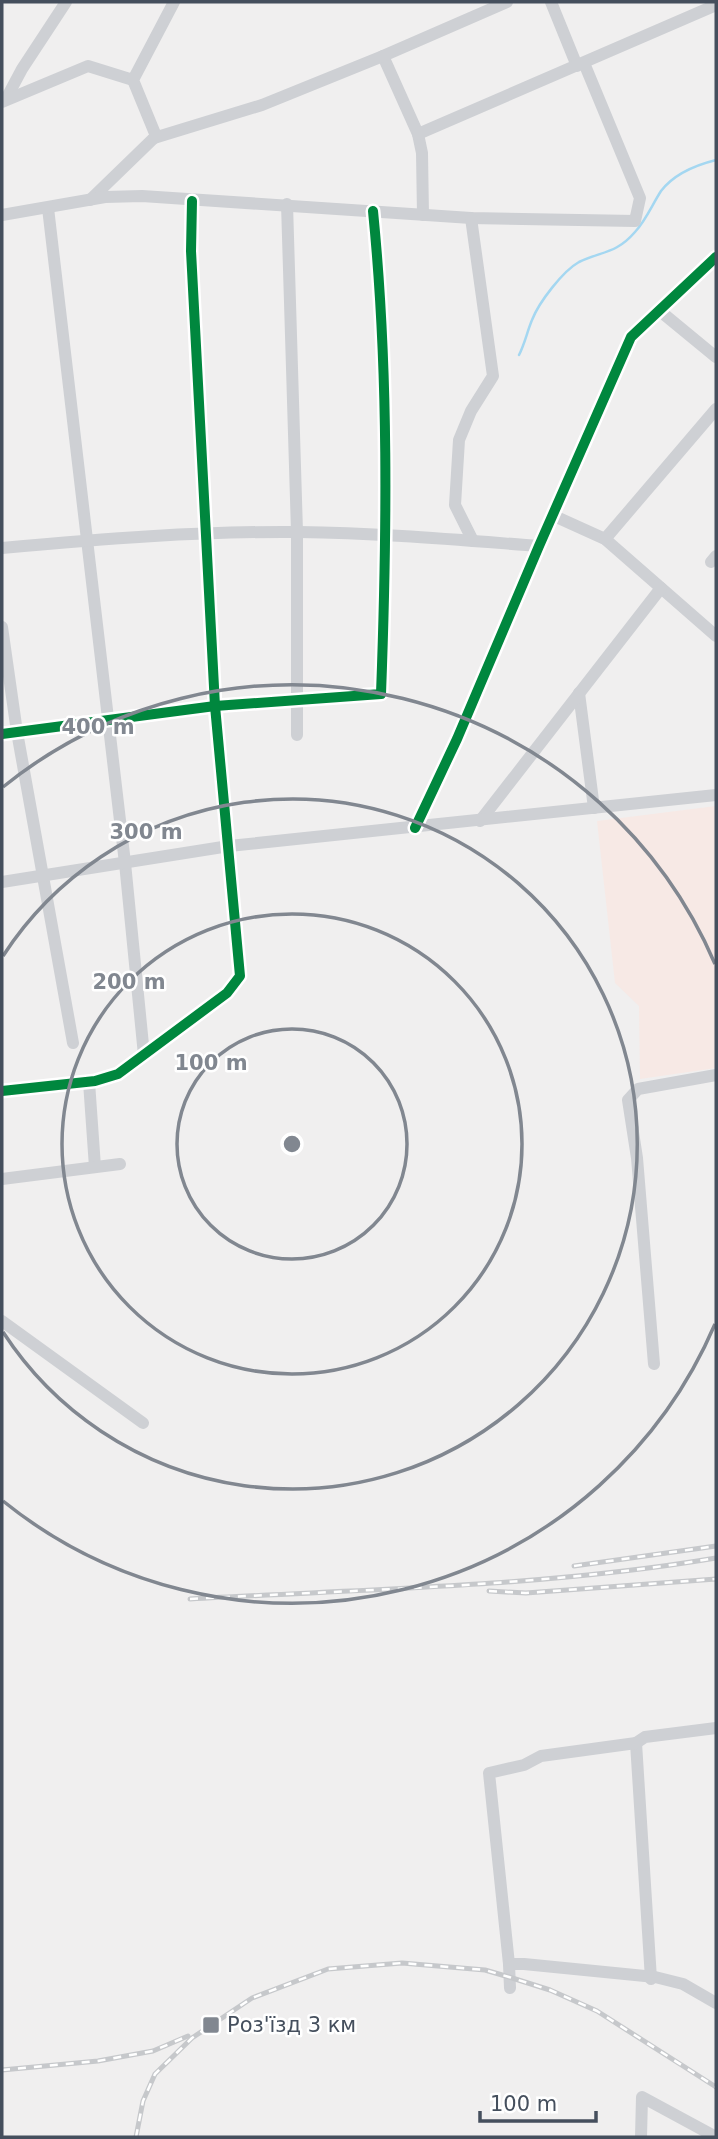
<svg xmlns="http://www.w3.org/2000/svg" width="718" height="2139" font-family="'DejaVu Sans',sans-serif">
<rect width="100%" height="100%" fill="#f0efef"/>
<path fill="#f7e9e5" d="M716,806V1068L640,1079L639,1006L615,983L597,821Z"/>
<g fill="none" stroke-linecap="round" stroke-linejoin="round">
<path stroke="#a4d7f1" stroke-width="2.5" d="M519,355C525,343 527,332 532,320C539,302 563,271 579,262C602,251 616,254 635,232C646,220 652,205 661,191C674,174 696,165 716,160"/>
<g stroke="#ced0d4" stroke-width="12">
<path d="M551,2L577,66"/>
<path d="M383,56L418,134L422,153L423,215"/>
<path d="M6,99L22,69L66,2"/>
<path d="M2,102L88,66L133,80"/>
<path d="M418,134L716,5"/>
<path d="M154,138L262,105L383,56L507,2"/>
<path d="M90,200L156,136L133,80L174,2"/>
<path d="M287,204L297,532V735"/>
<path d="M48,208L125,863L144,1055"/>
<path d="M2,215L105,197L142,196L471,218L635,221L640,198L584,63"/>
<path d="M471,218L493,376L471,411L459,440L455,505L473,541"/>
<path d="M660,311L716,357"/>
<path d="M552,515L605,539L716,636"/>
<path d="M605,539L716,409"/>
<path d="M2,548C100,539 200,531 299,532C379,533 459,540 539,546"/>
<path d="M711,562L716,556"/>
<path d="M2,627L17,732L73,1043"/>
<path d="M579,693L594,808"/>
<path d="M2,734L215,706L381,694C387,533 389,372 373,211"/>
<path d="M480,821L661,588"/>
<path d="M415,828L457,739L539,546L631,337L716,257"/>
<path d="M2,882L229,846L716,795"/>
<path d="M89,1082L95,1167"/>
<path d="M2,1091L95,1081L118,1074L227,993L240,976L215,706L191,251L192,201"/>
<path d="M2,1179L120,1164"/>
<path d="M2,1321L143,1423"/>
<path d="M654,1364L637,1158L628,1100L638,1089L716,1075"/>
<path d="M636,1743L651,1979"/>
<path d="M509,1964L489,1773L524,1765L541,1756L636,1743L645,1737L716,1728"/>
<path d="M510,1988L509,1964H524L655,1977L683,1984L716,2003"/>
<path d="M641,2137L642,2097L716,2137"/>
</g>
<defs>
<g id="rail">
<path d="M574,1566L716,1546"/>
<path d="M489,1591L526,1593L716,1579"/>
<path d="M190,1599C365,1589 543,1587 716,1558"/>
<path d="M2,2070L98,2061L153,2051L188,2036"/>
<path d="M136,2137L143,2101L155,2074L192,2038L252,1998L328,1969L402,1963L485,1970L509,1977L550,1990L597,2011L716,2087"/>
</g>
</defs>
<use href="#rail" stroke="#c6c8cb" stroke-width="5"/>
<use href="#rail" stroke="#fff" stroke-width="2.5" stroke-dasharray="8" stroke-linecap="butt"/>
<defs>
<g id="cycleway">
<path d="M2,734L215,706L381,694C387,533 389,372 373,211"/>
<path d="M415,828L457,739L539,546L631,337L716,257"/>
<path d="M2,1091L95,1081L118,1074L227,993L240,976L215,706L191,251L192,201"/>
</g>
</defs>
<use href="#cycleway" stroke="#fff" stroke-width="15"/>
<use href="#cycleway" stroke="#00873e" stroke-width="10"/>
</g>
<g fill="none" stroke="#818790" stroke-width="3.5">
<circle cx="292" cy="1144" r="115"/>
<circle cx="292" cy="1144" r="230"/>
<path d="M3 956A345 345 0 1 1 3 1332"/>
<path d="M715 1324A460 460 0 0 1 3 1501M3 787A460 460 0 0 1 715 964"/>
</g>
<rect fill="#818790" stroke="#fff" stroke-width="2.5" x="202" y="2016" width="18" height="18" rx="3.5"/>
<g text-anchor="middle" stroke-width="5" stroke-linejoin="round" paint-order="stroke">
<g font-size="21" fill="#454f5d" stroke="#fff" text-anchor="start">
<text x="227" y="2032">Роз'їзд 3 км</text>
</g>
</g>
<circle cx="292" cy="1144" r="10" fill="#818790" stroke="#fff" stroke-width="3.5"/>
<g font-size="21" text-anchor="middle" font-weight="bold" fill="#818790" stroke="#fff" stroke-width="5" stroke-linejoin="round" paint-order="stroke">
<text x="98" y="734">400 m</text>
<text x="146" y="839">300 m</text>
<text x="129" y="989">200 m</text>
<text x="211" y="1070">100 m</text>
</g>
<rect width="718" height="2139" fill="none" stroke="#454f5d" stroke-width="7"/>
<path d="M480 2111v10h116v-10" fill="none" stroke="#454f5d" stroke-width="3.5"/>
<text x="490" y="2111" font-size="21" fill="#454f5d" stroke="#ffffff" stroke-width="5" paint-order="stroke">100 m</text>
</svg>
